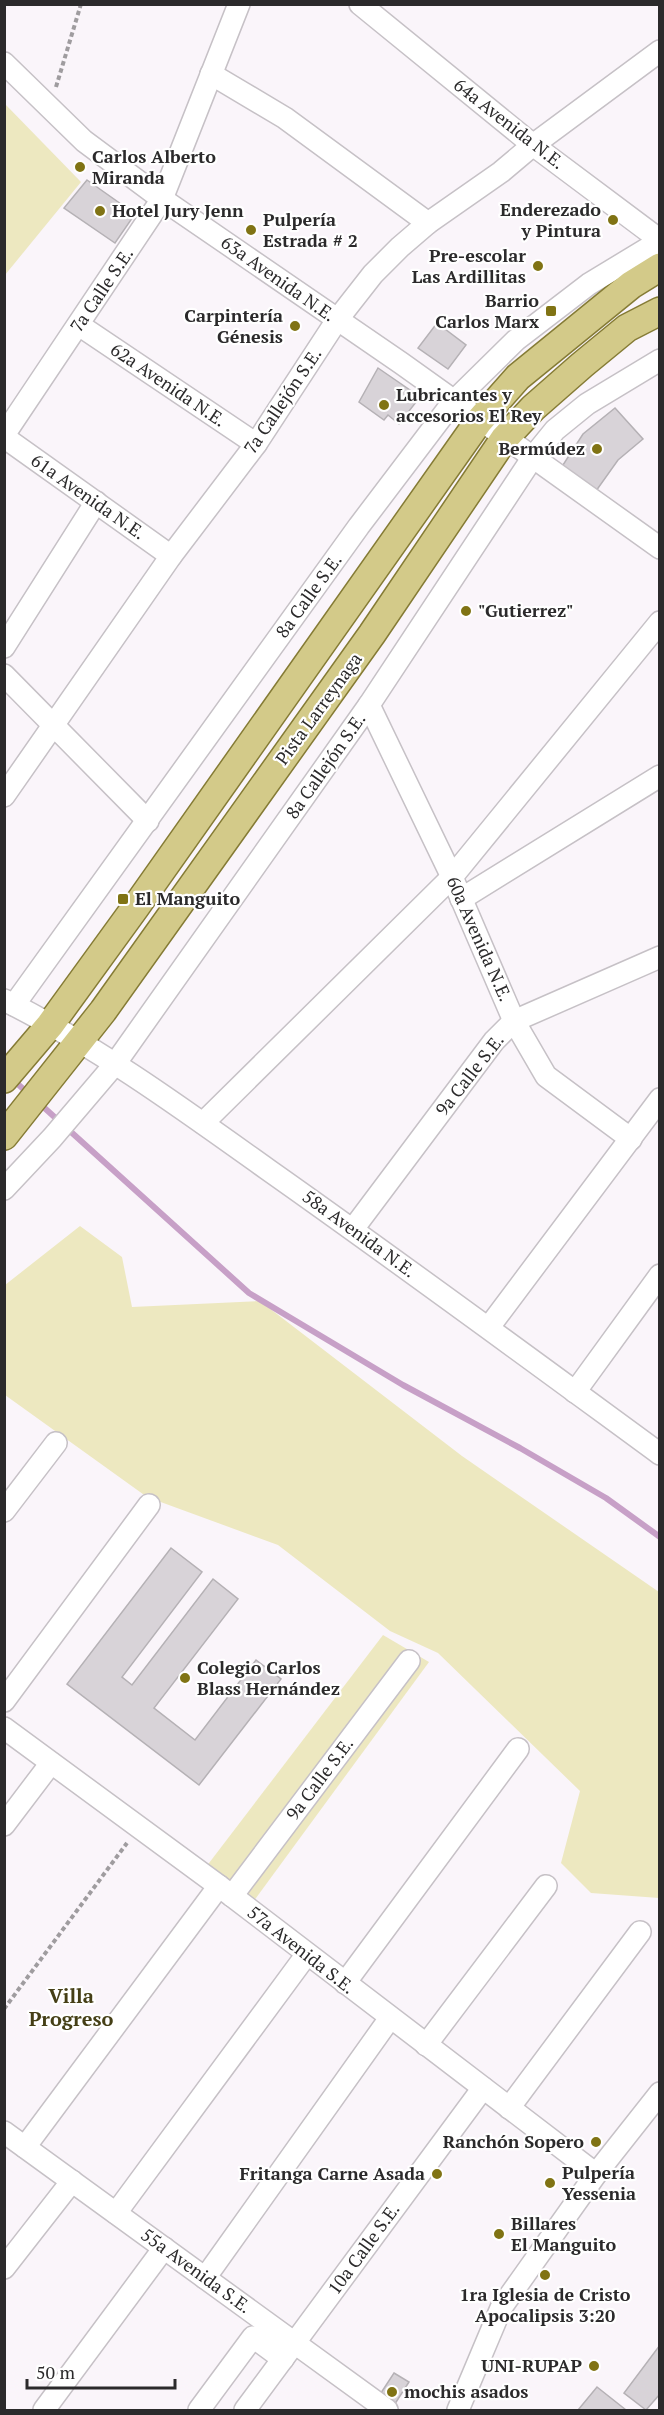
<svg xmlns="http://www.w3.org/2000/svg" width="664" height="2415" font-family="'PT Serif',serif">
<rect width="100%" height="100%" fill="#faf5fa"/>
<g fill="#ede8c0">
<path d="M5,104L81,182L5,275Z"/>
<path d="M80,1226L122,1257L132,1307L260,1301L462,1456L659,1592V1898L591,1893L561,1863L580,1791L438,1653L390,1631L278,1545L147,1497L5,1395V1285Z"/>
<path d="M383,1635L429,1662L253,1902L206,1867Z"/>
</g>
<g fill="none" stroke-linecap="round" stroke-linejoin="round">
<g stroke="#c7a0c7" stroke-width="6">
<path d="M12,1079L29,1094"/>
<path d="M39,1103L249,1293L403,1385L520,1448L606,1498L660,1537"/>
</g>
</g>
<g fill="#d8d3d8" stroke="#b5b1b5" stroke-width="1.5">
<path d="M87,180L135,214L115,243L64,208Z"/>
<path d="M437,323L466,345L448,369L418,348Z"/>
<path d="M378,368L420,397L399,424L388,415L384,420L359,402Z"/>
<path d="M615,408L643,439L618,460L596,491L561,468L583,434Z"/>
<path d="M171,1548L202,1572L122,1677L132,1685L213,1579L238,1599L154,1708L195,1740L256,1660L281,1679L199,1785L67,1684Z"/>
<path d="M660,2345V2394L646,2410L624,2393Z"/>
<path d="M394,2373L409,2382L391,2410L375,2402Z"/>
<path d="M597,2387L626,2410H578Z"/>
</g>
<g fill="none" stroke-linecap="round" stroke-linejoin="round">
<defs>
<g id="minor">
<path d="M360,4L533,145L660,240"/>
<path d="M4,63L84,141L162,199L401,363L660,548"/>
<path d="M211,74L285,118L428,223"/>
<path d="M79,325L256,444"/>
<path d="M4,435L162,199L239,4"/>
<path d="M4,437L171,556"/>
<path d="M4,647L96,502"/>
<path d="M4,675L148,821"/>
<path d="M369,705L452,877L514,1021L546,1076L631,1139"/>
<path d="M4,796L171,556L256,444L337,320L373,274L400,247L428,223L501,172L533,145L660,51"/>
<path d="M461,899L660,776"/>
<path d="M4,1000C98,1047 183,1109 267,1169C399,1262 529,1358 660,1454"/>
<path d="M14,1005L359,526L453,402L516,340L589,284L660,241"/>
<path d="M203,1123L452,877L660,622"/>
<path d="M4,1189L52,1138L115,1064L369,705L533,457L555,430L587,404L660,360"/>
<path d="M353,1229L494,1041L514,1021L660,957"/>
<path d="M489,1327L660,1099"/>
<path d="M575,1392L660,1275"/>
<path d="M4,1511L56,1443"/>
<path d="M4,1701L149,1505"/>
<path d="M4,1728L219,1886L596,2174"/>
<path d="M4,1825L51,1763"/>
<path d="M232,1896L409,1661"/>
<path d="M345,1983L518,1749"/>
<path d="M426,2045L546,1886"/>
<path d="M509,2108L640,1932"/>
<path d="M4,2132L387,2410"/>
<path d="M25,2147L219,1886"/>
<path d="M116,2213L307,1954"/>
<path d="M4,2268L72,2181"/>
<path d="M205,2278L390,2018"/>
<path d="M44,2410L164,2248"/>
<path d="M199,2410L253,2337L283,2359"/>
<path d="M245,2410L483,2088"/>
<path d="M458,2410L501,2308L596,2174L660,2093"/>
</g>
<g id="major">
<path d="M4,1079L50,1025L135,908L479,421L518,377L631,285L660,267"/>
<path d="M4,1136L103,1011L372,634L504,439L533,408L582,365L627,328L660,311"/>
</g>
</defs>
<use href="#minor" stroke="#c6c1c6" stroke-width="24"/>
<use href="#major" stroke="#857b35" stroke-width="30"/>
<g stroke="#9f9c9f" stroke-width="4" stroke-dasharray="4.5 3" stroke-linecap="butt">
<path d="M56,87L81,4"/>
<path d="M4,2009L127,1843"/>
</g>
<use href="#minor" stroke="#fff" stroke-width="21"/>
<use href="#major" stroke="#d3ca89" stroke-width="27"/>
</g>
<g fill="#807314" stroke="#fff" stroke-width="2">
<circle cx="80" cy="167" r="6"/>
<circle cx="100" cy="211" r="6"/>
<circle cx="613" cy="220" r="6"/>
<circle cx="251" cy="230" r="6"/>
<circle cx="538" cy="266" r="6"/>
<rect x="545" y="305" width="12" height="12" rx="3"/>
<circle cx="295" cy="326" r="6"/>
<circle cx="384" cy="405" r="6"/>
<circle cx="597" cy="449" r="6"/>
<circle cx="466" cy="611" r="6"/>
<rect x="117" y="893" width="12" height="12" rx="3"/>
<circle cx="185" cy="1678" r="6"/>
<circle cx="596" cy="2142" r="6"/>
<circle cx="437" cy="2174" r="6"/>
<circle cx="550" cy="2183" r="6"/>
<circle cx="499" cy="2234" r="6"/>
<circle cx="545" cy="2275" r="6"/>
<circle cx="594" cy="2366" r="6"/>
<circle cx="392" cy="2392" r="6"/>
</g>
<g text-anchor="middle" stroke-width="4.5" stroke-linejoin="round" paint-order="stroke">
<g font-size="18" fill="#2b2a2b" stroke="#fff">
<text transform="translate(509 124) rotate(38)" y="6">64a Avenida N.E.</text>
<text transform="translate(278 279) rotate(35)" y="6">63a Avenida N.E.</text>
<text transform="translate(102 290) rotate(-56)" y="6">7a Calle S.E.</text>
<text transform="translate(168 385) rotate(34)" y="6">62a Avenida N.E.</text>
<text transform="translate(283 401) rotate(-56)" y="6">7a Callejón S.E.</text>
<text transform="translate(88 497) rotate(35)" y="6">61a Avenida N.E.</text>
<text transform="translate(309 596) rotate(-54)" y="6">8a Calle S.E.</text>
<text transform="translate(319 709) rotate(-54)" y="6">Pista Larreynaga</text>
<text transform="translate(326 766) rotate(-55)" y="6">8a Callejón S.E.</text>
<text transform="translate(479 939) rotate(66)" y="6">60a Avenida N.E.</text>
<text transform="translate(470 1075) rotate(-52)" y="6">9a Calle S.E.</text>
<text transform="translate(359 1234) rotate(36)" y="6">58a Avenida N.E.</text>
<text transform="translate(320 1779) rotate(-53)" y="6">9a Calle S.E.</text>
<text transform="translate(301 1950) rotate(38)" y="6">57a Avenida S.E.</text>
<text transform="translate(364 2249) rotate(-54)" y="6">10a Calle S.E.</text>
<text transform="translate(196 2271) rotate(36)" y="6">55a Avenida S.E.</text>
</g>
<g font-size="18" font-weight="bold" fill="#2b2a2b" stroke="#fff" text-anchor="start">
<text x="92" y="163">Carlos Alberto<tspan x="92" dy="21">Miranda</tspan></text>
<text x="601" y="216" text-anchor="end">Enderezado<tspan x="601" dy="21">y Pintura</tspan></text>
<text x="112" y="217">Hotel Jury Jenn</text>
<text x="263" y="226">Pulpería<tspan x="263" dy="21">Estrada # 2</tspan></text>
<text x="526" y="262" text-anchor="end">Pre-escolar<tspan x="526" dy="21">Las Ardillitas</tspan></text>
<text x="539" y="307" text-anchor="end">Barrio<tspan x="539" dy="21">Carlos Marx</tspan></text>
<text x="283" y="322" text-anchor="end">Carpintería<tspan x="283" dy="21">Génesis</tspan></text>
<text x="396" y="401">Lubricantes y<tspan x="396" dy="21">accesorios El Rey</tspan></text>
<text x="585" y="455" text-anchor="end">Bermúdez</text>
<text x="478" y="617">"Gutierrez"</text>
<text x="135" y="905">El Manguito</text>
<text x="197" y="1674">Colegio Carlos<tspan x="197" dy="21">Blass Hernández</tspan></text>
<text x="584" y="2148" text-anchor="end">Ranchón Sopero</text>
<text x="562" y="2179">Pulpería<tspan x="562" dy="21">Yessenia</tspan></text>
<text x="425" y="2180" text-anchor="end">Fritanga Carne Asada</text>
<text x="511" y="2230">Billares<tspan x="511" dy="21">El Manguito</tspan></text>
<text x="545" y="2301" text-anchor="middle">1ra Iglesia de Cristo<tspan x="545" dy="21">Apocalipsis 3:20</tspan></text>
<text x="582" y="2372" text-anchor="end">UNI-RUPAP</text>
<text x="404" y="2398">mochis asados</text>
</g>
<g font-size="20" font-weight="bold" fill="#453f16" stroke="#fff">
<text x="71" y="2003">Villa<tspan x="71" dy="23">Progreso</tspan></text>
</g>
</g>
<rect width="664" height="2415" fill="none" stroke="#2b2a2b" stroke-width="12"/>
<path d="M27 2379v9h148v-9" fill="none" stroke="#2b2a2b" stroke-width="3"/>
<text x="36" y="2379" font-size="18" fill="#2b2a2b" stroke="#ffffff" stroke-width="4.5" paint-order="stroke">50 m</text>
</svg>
